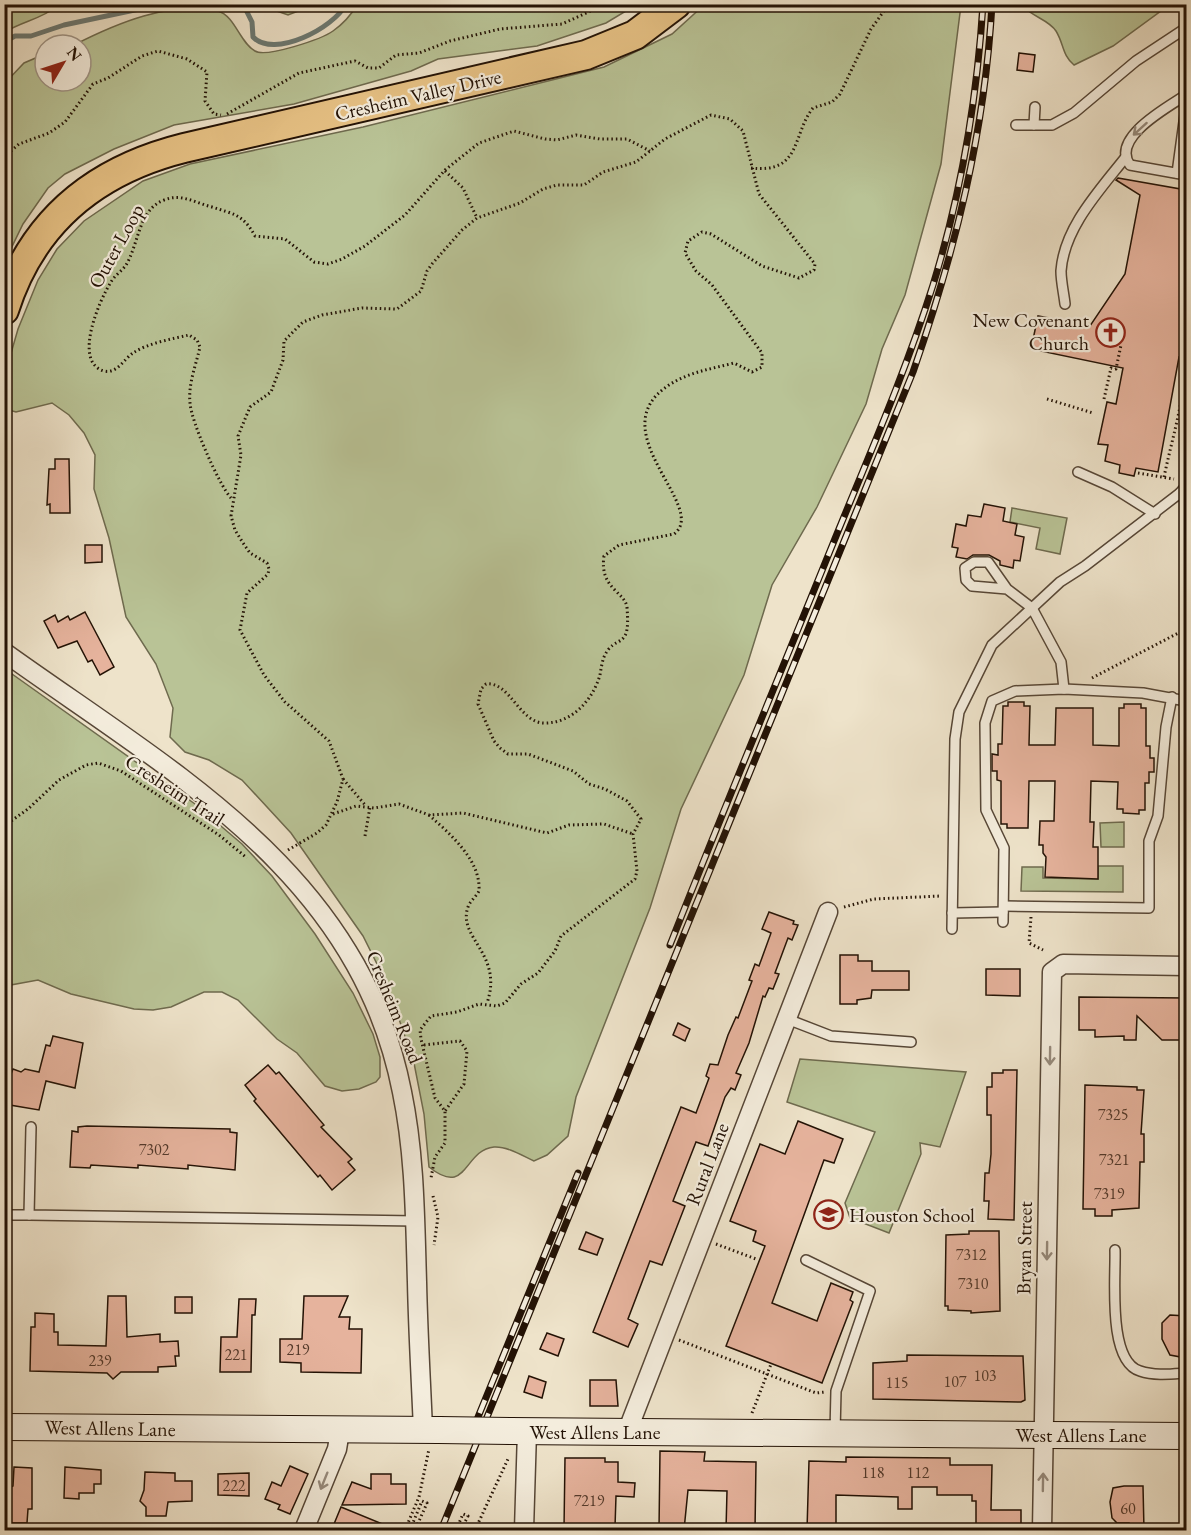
<svg xmlns="http://www.w3.org/2000/svg" width="1191" height="1535" font-family="'EB Garamond',serif">
<rect width="100%" height="100%" fill="#eee3ca"/>
<filter id="stains"><feTurbulence type="fractalNoise" baseFrequency=".00333" numOctaves="4"/><feColorMatrix values="0 0 0 0 .2 0 0 0 0 .09 0 0 0 0 .02 0 0 0 .5 -.17"/></filter>
<radialGradient id="worn" r=".72"><stop offset=".6" stop-color="#630" stop-opacity="0"/><stop offset="1" stop-color="#630" stop-opacity=".3"/></radialGradient>
<g fill="#b9c396" stroke="#6e6a4e" stroke-width="1.5">
<path d="M1025,4H1169V5L1113,46L1074,65C1062,55 1064,44 1056,31C1049,20 1033,17 1024,7Z"/>
<path d="M4,5L5,4L59,5C42,19 23,21 5,32Z"/>
<path d="M269,5H314L288,15L274,10Z"/>
<path d="M357,5H636L606,23L537,46L438,59L411,71L294,104L174,125L114,149L65,174L48,188L23,224L5,261V83L24,63L45,54V81H81V45H74C115,24 171,0 218,11C235,16 240,43 255,51C266,58 322,39 333,31C343,24 351,15 357,5Z"/>
<path d="M704,5H961L941,164L905,295L882,349L866,404L817,507L772,585L744,675L681,809L650,908L576,1097L568,1136L547,1155L534,1161C523,1156 507,1146 494,1147C463,1150 468,1198 429,1167L424,1114L414,1063L387,984L363,936L291,833L242,780L209,760L185,752L170,737L173,708L156,664L126,617L109,538L94,489L95,455L84,433L69,415L52,403L16,412L5,409V374L18,329L38,280L57,249L84,221L143,181L190,164L363,127L604,67L672,34Z"/>
<path d="M1012,508L1067,518L1060,554L1036,549L1040,528L1010,522Z"/>
<path d="M5,669L195,804L242,844L272,876L315,934L353,993L373,1034L380,1057V1077L376,1082L359,1089L342,1091L325,1086L297,1053L277,1039L238,1000L222,992H204L171,1007L153,1010L134,1009L71,994L38,980L5,986Z"/>
<path d="M1124,822V847H1101L1100,823Z"/>
<path d="M1098,866H1123V892L1021,891L1022,867H1043V878L1098,879Z"/>
<path d="M800,1059L966,1072L940,1147L920,1143L921,1154L889,1233L850,1218L845,1203L875,1132L787,1102Z"/>
</g>
<g fill="none" stroke-linecap="round" stroke-linejoin="round">
<g stroke="#6b7973" stroke-width="5">
<path d="M243,4L252,22L253,37C274,59 334,28 346,4"/>
<path d="M4,42L15,36H31L64,25L163,4"/>
</g>
</g>
<g fill="#e6b39d" stroke="#231205" stroke-width="1.5">
<path d="M1019,53L1035,55L1033,72L1017,70Z"/>
<path d="M1118,178L1186,190V359L1179,357L1158,472L1136,468L1134,476L1119,473L1120,465L1105,461L1108,445L1098,444L1107,402L1116,404L1123,368L1031,349L1038,316L1090,326L1125,274L1140,195L1116,180Z"/>
<path d="M55,459H69L70,513H50V504L47,505L49,469H55Z"/>
<path d="M984,504L1005,508L1003,521L1017,524L1015,535L1024,537L1020,561L1014,560L1013,568L1000,565V561L989,555H973L967,559L956,557L958,548L952,547L956,524L966,526L968,515L981,517Z"/>
<path d="M85,545H102V562L85,563Z"/>
<path d="M85,612L114,667L100,675L92,660L88,662L77,641L58,648L44,621L55,615L58,622L68,616L70,620Z"/>
<path d="M1008,702H1024V706H1030L1029,745H1055L1056,708H1093V745L1119,746V708H1124V704H1141V708H1146V746H1150V758H1154V772H1149V783H1145V810H1139V814L1123,813V809H1117L1118,782L1091,781L1090,822H1094L1093,847H1098V879L1045,877L1046,857L1043,853V845H1039L1040,821H1054L1055,781H1029L1028,828H1007V824H1001V781L997,780V771H992V754L998,755V744H1002L1003,706H1008Z"/>
<path d="M769,912L794,921L793,924L798,925L792,940L788,938L775,973L779,974L773,989L769,988L765,997L763,996L749,1043L736,1073L741,1075L735,1090L731,1088L725,1097L708,1146L696,1142L673,1201L685,1206L662,1265L650,1261L628,1319L638,1324L628,1347L593,1332L681,1107L696,1113L709,1078L706,1076L710,1064L718,1065L728,1035L736,1017L738,1018L752,981L749,980L755,964L759,966L771,933L762,929Z"/>
<path d="M840,955H858V961H872V971H909V990H872L871,998L857,1000V1004H840Z"/>
<path d="M986,969H1020V996L986,995Z"/>
<path d="M1079,997L1186,998V1040H1162L1137,1016L1136,1040H1124V1036L1095,1037V1030H1079Z"/>
<path d="M678,1023L690,1029L685,1041L673,1035Z"/>
<path d="M53,1036L83,1043L75,1088L46,1081L39,1110L4,1104V1072L11,1074L13,1069L21,1072L25,1069L39,1072L46,1045L50,1046Z"/>
<path d="M268,1065L276,1074L279,1072L324,1125L321,1127L352,1159L348,1162L355,1170L332,1190L320,1175L318,1177L254,1101L256,1099L245,1085Z"/>
<path d="M1003,1070H1017L1014,1220L988,1219L989,1201H984L985,1173H989L991,1154V1115H987V1087H992V1073H1003Z"/>
<path d="M1085,1085L1137,1087V1090H1144L1141,1134H1144V1162H1140L1139,1208L1112,1210V1216H1095V1209H1083Z"/>
<path d="M798,1121L843,1139L834,1163L824,1160L772,1303L817,1321L831,1283L853,1292L850,1300L853,1302L822,1383L726,1346L765,1246L753,1241L756,1231L730,1221L760,1144L785,1154Z"/>
<path d="M87,1126L230,1129V1132L237,1133L235,1170L188,1165V1169L138,1165V1168L91,1165L90,1168L70,1167L72,1131L78,1132V1127Z"/>
<path d="M969,1231H999L1000,1311L971,1313V1311L948,1310V1306H945L946,1235L969,1234Z"/>
<path d="M586,1232L603,1239L597,1255L579,1249Z"/>
<path d="M108,1296H126L127,1337L160,1334V1342L178,1341L179,1356H175L176,1366L158,1367V1372H121L113,1379L107,1373L30,1371L31,1327H35V1313L54,1314V1332H58V1345L106,1346Z"/>
<path d="M304,1296H348L339,1317H350L349,1329H362L361,1373L301,1372V1363L280,1362V1339H302Z"/>
<rect x="175" y="1297" width="17" height="16"/>
<path d="M239,1299H256L255,1315H252L251,1372H220L221,1337H237Z"/>
<path d="M1170,1315L1186,1316V1358L1170,1355L1162,1339V1323Z"/>
<path d="M547,1333L564,1339L558,1356L540,1349Z"/>
<path d="M907,1355L1023,1356L1025,1400L1021,1402L873,1399V1363L907,1361Z"/>
<path d="M529,1376L546,1382L542,1398L524,1392Z"/>
<path d="M590,1380H616L618,1406H590Z"/>
<path d="M660,1451L705,1452L704,1461L756,1462L755,1530H726L727,1491L688,1490L684,1530H659Z"/>
<path d="M846,1457L950,1458V1465H992L991,1510H1021V1530H976V1501H972V1495H937V1487H912V1509H898V1497L836,1495V1530H807L809,1461L846,1462Z"/>
<path d="M565,1458H605V1462H618V1482L635,1483L634,1497L616,1496L615,1527L601,1530L564,1529Z"/>
<path d="M290,1466L308,1474L290,1514L278,1509L280,1505L265,1499L272,1482L281,1486Z"/>
<path d="M14,1467L32,1468V1509H28L27,1523H9V1498L4,1496V1490L13,1486Z"/>
<path d="M65,1467L101,1470V1484H94V1493H79V1499L64,1498Z"/>
<path d="M145,1472L175,1473V1481H192V1501L168,1502L166,1516H146V1507L140,1501L144,1490Z"/>
<path d="M249,1473V1496L218,1495V1474Z"/>
<path d="M371,1474H391V1484H406V1504L342,1505L352,1482L371,1489Z"/>
<path d="M1124,1486H1143L1144,1530H1129V1523H1117L1112,1518L1110,1502L1113,1488Z"/>
<path d="M341,1507L397,1530H341L342,1527L334,1524Z"/>
</g>
<g fill="none" stroke-linecap="round" stroke-linejoin="round">
<defs>
<g id="service">
<path d="M1186,95C1168,107 1110,138 1130,165L1186,175"/>
<path d="M1016,125H1052L1074,113L1136,61L1186,28"/>
<path d="M1034,125L1035,107"/>
<path d="M1177,173L1186,107"/>
<path d="M1065,304C1064,294 1061,282 1061,271C1064,228 1099,191 1125,158"/>
<path d="M1078,472L1112,487L1155,514"/>
<path d="M1186,486L1180,493L1186,502"/>
<path d="M1007,589L972,586L966,580L965,568L974,562H988L1007,589L1032,608L1061,662L1064,689"/>
<path d="M1004,906L1149,908V841L1158,816L1166,727L1172,697"/>
<path d="M952,913L1003,912"/>
<path d="M1003,922L1004,848L986,810L985,723L992,701L1015,691L1064,689L1143,693L1186,701"/>
<path d="M952,929L955,739L959,712L992,645L1060,582L1085,566L1180,493"/>
<path d="M787,1019L831,1036L911,1042"/>
<path d="M31,1127L29,1215L416,1221"/>
<path d="M4,1215H29"/>
<path d="M1115,1250C1116,1277 1107,1361 1140,1371C1155,1376 1171,1374 1186,1373"/>
<path d="M806,1260L870,1291L836,1391L835,1432"/>
</g>
<g id="minor">
<path d="M4,652C171,772 359,872 402,1092C415,1155 415,1218 417,1282C418,1331 421,1381 423,1430"/>
<path d="M627,1432L828,912"/>
<path d="M304,1530L337,1449L340,1431"/>
<path d="M524,1530L527,1431"/>
<path d="M1042,1530L1052,972L1063,964L1186,966"/>
</g>
<g id="secondary">
<path d="M4,1427L439,1430"/>
<path d="M510,1431L1186,1436"/>
</g>
<path id="primary" d="M4,310C32,221 96,170 184,148L586,55L635,35L676,4"/>
</defs>
<use href="#service" stroke="#564636" stroke-width="12"/>
<use href="#minor" stroke="#564636" stroke-width="21"/>
<use href="#secondary" stroke="#231205" stroke-width="28"/>
<use href="#primary" stroke="#231205" stroke-width="32"/>
<g stroke="#231205" stroke-width="3" stroke-dasharray="1.5 3" stroke-linecap="butt">
<path d="M227,114L299,73L355,61L368,68H379L396,55L419,53L450,41L500,29L562,24L606,4"/>
<path d="M4,157L19,144L49,133L65,122L93,84L108,78L142,56L158,51L187,59L207,72L205,101L214,114L221,115"/>
<path d="M751,168C802,174 792,134 813,108L832,102L840,94L871,29L889,4"/>
<path d="M445,171L463,188L477,218"/>
<path d="M1047,399L1093,413"/>
<path d="M1104,399L1111,368L1116,369L1121,345"/>
<path d="M1138,473L1174,479"/>
<path d="M1164,477C1172,439 1184,401 1186,362"/>
<path d="M231,498C219,485 191,421 190,403C188,384 196,365 200,347L197,340L189,335C172,339 148,343 133,353C124,359 117,374 104,371C72,362 100,299 111,282C115,275 122,271 126,265C139,244 138,210 164,200C181,193 196,203 212,207C233,214 243,214 255,236L285,239L314,262L328,264L342,259L365,246L405,215L445,170L479,143L514,131L545,139L557,140L576,135L600,139H627L650,151"/>
<path d="M1092,678L1186,629"/>
<path d="M343,779L366,806"/>
<path d="M333,814L356,806L374,808L399,804L429,815L463,813L547,833L569,825L604,824L633,834"/>
<path d="M429,815C450,834 481,860 479,891C476,897 470,901 468,907C457,938 504,954 487,1003"/>
<path d="M4,826L28,809L59,780L86,765L98,763L121,771L219,835L247,858"/>
<path d="M365,836L370,807"/>
<path d="M288,850L317,833L326,825L337,802L343,779L329,741L285,702L264,675L240,630L247,593L268,574L269,569L267,563L250,553L243,543L235,530L231,516L241,455L238,436L250,407L271,392L283,360L284,341L303,322L322,315L362,308L397,309L421,291L427,271L432,264L462,230L477,218L520,203L543,189L557,185H584L603,172L636,162L665,139L711,115L730,119L743,131L759,194L815,264L814,270L799,278L762,266L711,234L702,232L688,241L685,253L696,271L712,285L762,353V367L752,372L734,363C711,369 689,372 669,385C598,431 710,507 674,534L619,545L604,556C599,589 626,592 627,608C631,653 615,632 604,657C602,662 601,669 600,675C593,699 573,723 545,723C520,724 510,681 486,684L481,689L478,704L494,741L500,748L508,754H528L573,771L589,784L605,789L627,801L641,819L633,834L637,871L635,879L561,936L555,951L538,973L521,984L505,1003L497,1006L479,1004L457,1012L431,1016L420,1030L421,1039L435,1098L445,1111V1143L435,1157L431,1178"/>
<path d="M844,907L874,899L941,896"/>
<path d="M1031,917L1029,943L1043,950"/>
<path d="M424,1045L460,1041L467,1051L464,1084L445,1111"/>
<path d="M433,1196L438,1217L434,1245"/>
<path d="M716,1244L756,1259"/>
<path d="M679,1340L816,1393L825,1392"/>
<path d="M752,1413L771,1364"/>
<path d="M405,1530L419,1497L429,1449"/>
<path d="M410,1530L422,1501L427,1503L415,1530"/>
<path d="M456,1530L463,1514L468,1516L461,1530"/>
<path d="M475,1530L508,1459"/>
</g>
<use href="#service" stroke="#f4eddd" stroke-width="9"/>
<use href="#minor" stroke="#f4eddd" stroke-width="18"/>
<use href="#secondary" stroke="#f4eddd" stroke-width="26"/>
<use href="#primary" stroke="#e7c285" stroke-width="28"/>
<defs>
<g id="rail">
<path d="M670,945C723,811 778,679 832,546C867,460 905,374 933,285C961,194 977,99 983,4"/>
<path d="M469,1439L578,1173"/>
<path d="M441,1530L913,372C955,252 985,132 992,4"/>
</g>
</defs>
<use href="#rail" stroke="#231205" stroke-width="7"/>
<use href="#rail" stroke="#f4eddd" stroke-width="4.5" stroke-dasharray="14" stroke-linecap="butt"/>
<defs>
<path id="secondary-bridge" d="M439,1430L510,1431"/>
</defs>
<use href="#secondary-bridge" stroke="#231205" stroke-width="28" stroke-linecap="butt"/>
<use href="#secondary-bridge" stroke="#f4eddd" stroke-width="26"/>
</g>
<defs><path id="oneway-shaft" d="M-6 0H5M1.5-3L5.5 0L1.5 3" fill="none" stroke-width="1.6" stroke-linecap="round" stroke-linejoin="round" transform="scale(1.5)"/></defs>
<g stroke="#968a7c">
<use href="#oneway-shaft" transform="translate(1140 129) rotate(138)"/>
<use href="#oneway-shaft" transform="translate(1050 1056) rotate(91)"/>
<use href="#oneway-shaft" transform="translate(1047 1251) rotate(91)"/>
<use href="#oneway-shaft" transform="translate(324 1481) rotate(112)"/>
<use href="#oneway-shaft" transform="translate(1043 1482) rotate(-89)"/>
</g>
<defs>
<symbol id="church-ring" viewBox="-11 -11 22 22"><circle r="9.5" fill="#f4eddd" stroke="#8f2418" stroke-width="1.5"/><path d="M-1.2-6h2.4v3.5h3.3v2.4h-3.3V6h-2.4V-.1h-3.3v-2.4h3.3Z" fill="#8f2418"/></symbol>
<symbol id="school-ring" viewBox="-11 -11 22 22"><circle r="9.5" fill="#f4eddd" stroke="#8f2418" stroke-width="1.5"/><path d="M0-5L7-2L0 1L-7-2ZM-4 1L0 2.5L4 1V4Q0 6-4 4Z" fill="#8f2418"/></symbol>
</defs>
<g fill-rule="evenodd">
<use href="#church-ring" x="1094" y="316" width="33" height="33"/>
<use href="#school-ring" x="812" y="1198" width="33" height="33"/>
</g>
<g text-anchor="middle" stroke-width="4.5" stroke-linejoin="round" paint-order="stroke">
<g font-size="16" fill="#543a2b">
<text x="1113" y="1120">7325</text>
<text x="154" y="1155">7302</text>
<text x="1114" y="1165">7321</text>
<text x="1109" y="1199">7319</text>
<text x="971" y="1260">7312</text>
<text x="973" y="1289">7310</text>
<text x="298" y="1355">219</text>
<text x="236" y="1360">221</text>
<text x="100" y="1366">239</text>
<text x="985" y="1381">103</text>
<text x="955" y="1387">107</text>
<text x="897" y="1388">115</text>
<text x="873" y="1478">118</text>
<text x="918" y="1478">112</text>
<text x="234" y="1491">222</text>
<text x="589" y="1506">7219</text>
<text x="1128" y="1514">60</text>
</g>
<g font-size="20" fill="#231205" stroke="#f4eddd">
<text transform="translate(418 95) rotate(-13)" y="7">Cresheim Valley Drive</text>
<text transform="translate(116 246) rotate(-61)" y="7">Outer Loop</text>
<text transform="translate(175 790) rotate(33)" y="7">Cresheim Trail</text>
<text transform="translate(395 1007) rotate(68)" y="7">Cresheim Road</text>
<text transform="translate(707 1164) rotate(-69)" y="7">Rural Lane</text>
<text transform="translate(1024 1248) rotate(-89)" y="7">Bryan Street</text>
<text transform="translate(110 1428) rotate(1)" y="7">West Allens Lane</text>
<text x="595" y="1439">West Allens Lane</text>
<text x="1081" y="1442">West Allens Lane</text>
</g>
<g font-size="20" fill="#231205" stroke="#f4eddd" text-anchor="end">
<text x="1089" y="327">New Covenant<tspan x="1089" dy="23">Church</tspan></text>
<text x="849" y="1222" text-anchor="start">Houston School</text>
</g>
</g>
<rect width="1191" height="1535" fill="none" stroke="#eee3ca" stroke-width="24"/>
<rect x="6" y="6" width="1179" height="1523" fill="none" stroke="#231205" stroke-width="3"/>
<rect x="12" y="12" width="1167" height="1511" fill="none" stroke="#231205" stroke-width="1.5"/>
<g transform="translate(63 63) rotate(51)"><circle r="28" fill="#f4eddd" stroke="#a09587" stroke-width="1.5"/>
<path d="M0-4.5L10 22L0 15L-10 22Z" fill="#8f2418"/>
<text y="-9" font-size="16" font-weight="bold" text-anchor="middle" fill="#231205">N</text>
</g>
<rect width="100%" height="100%" filter="url(#stains)"/>
<rect width="100%" height="100%" fill="url(#worn)"/>
</svg>
